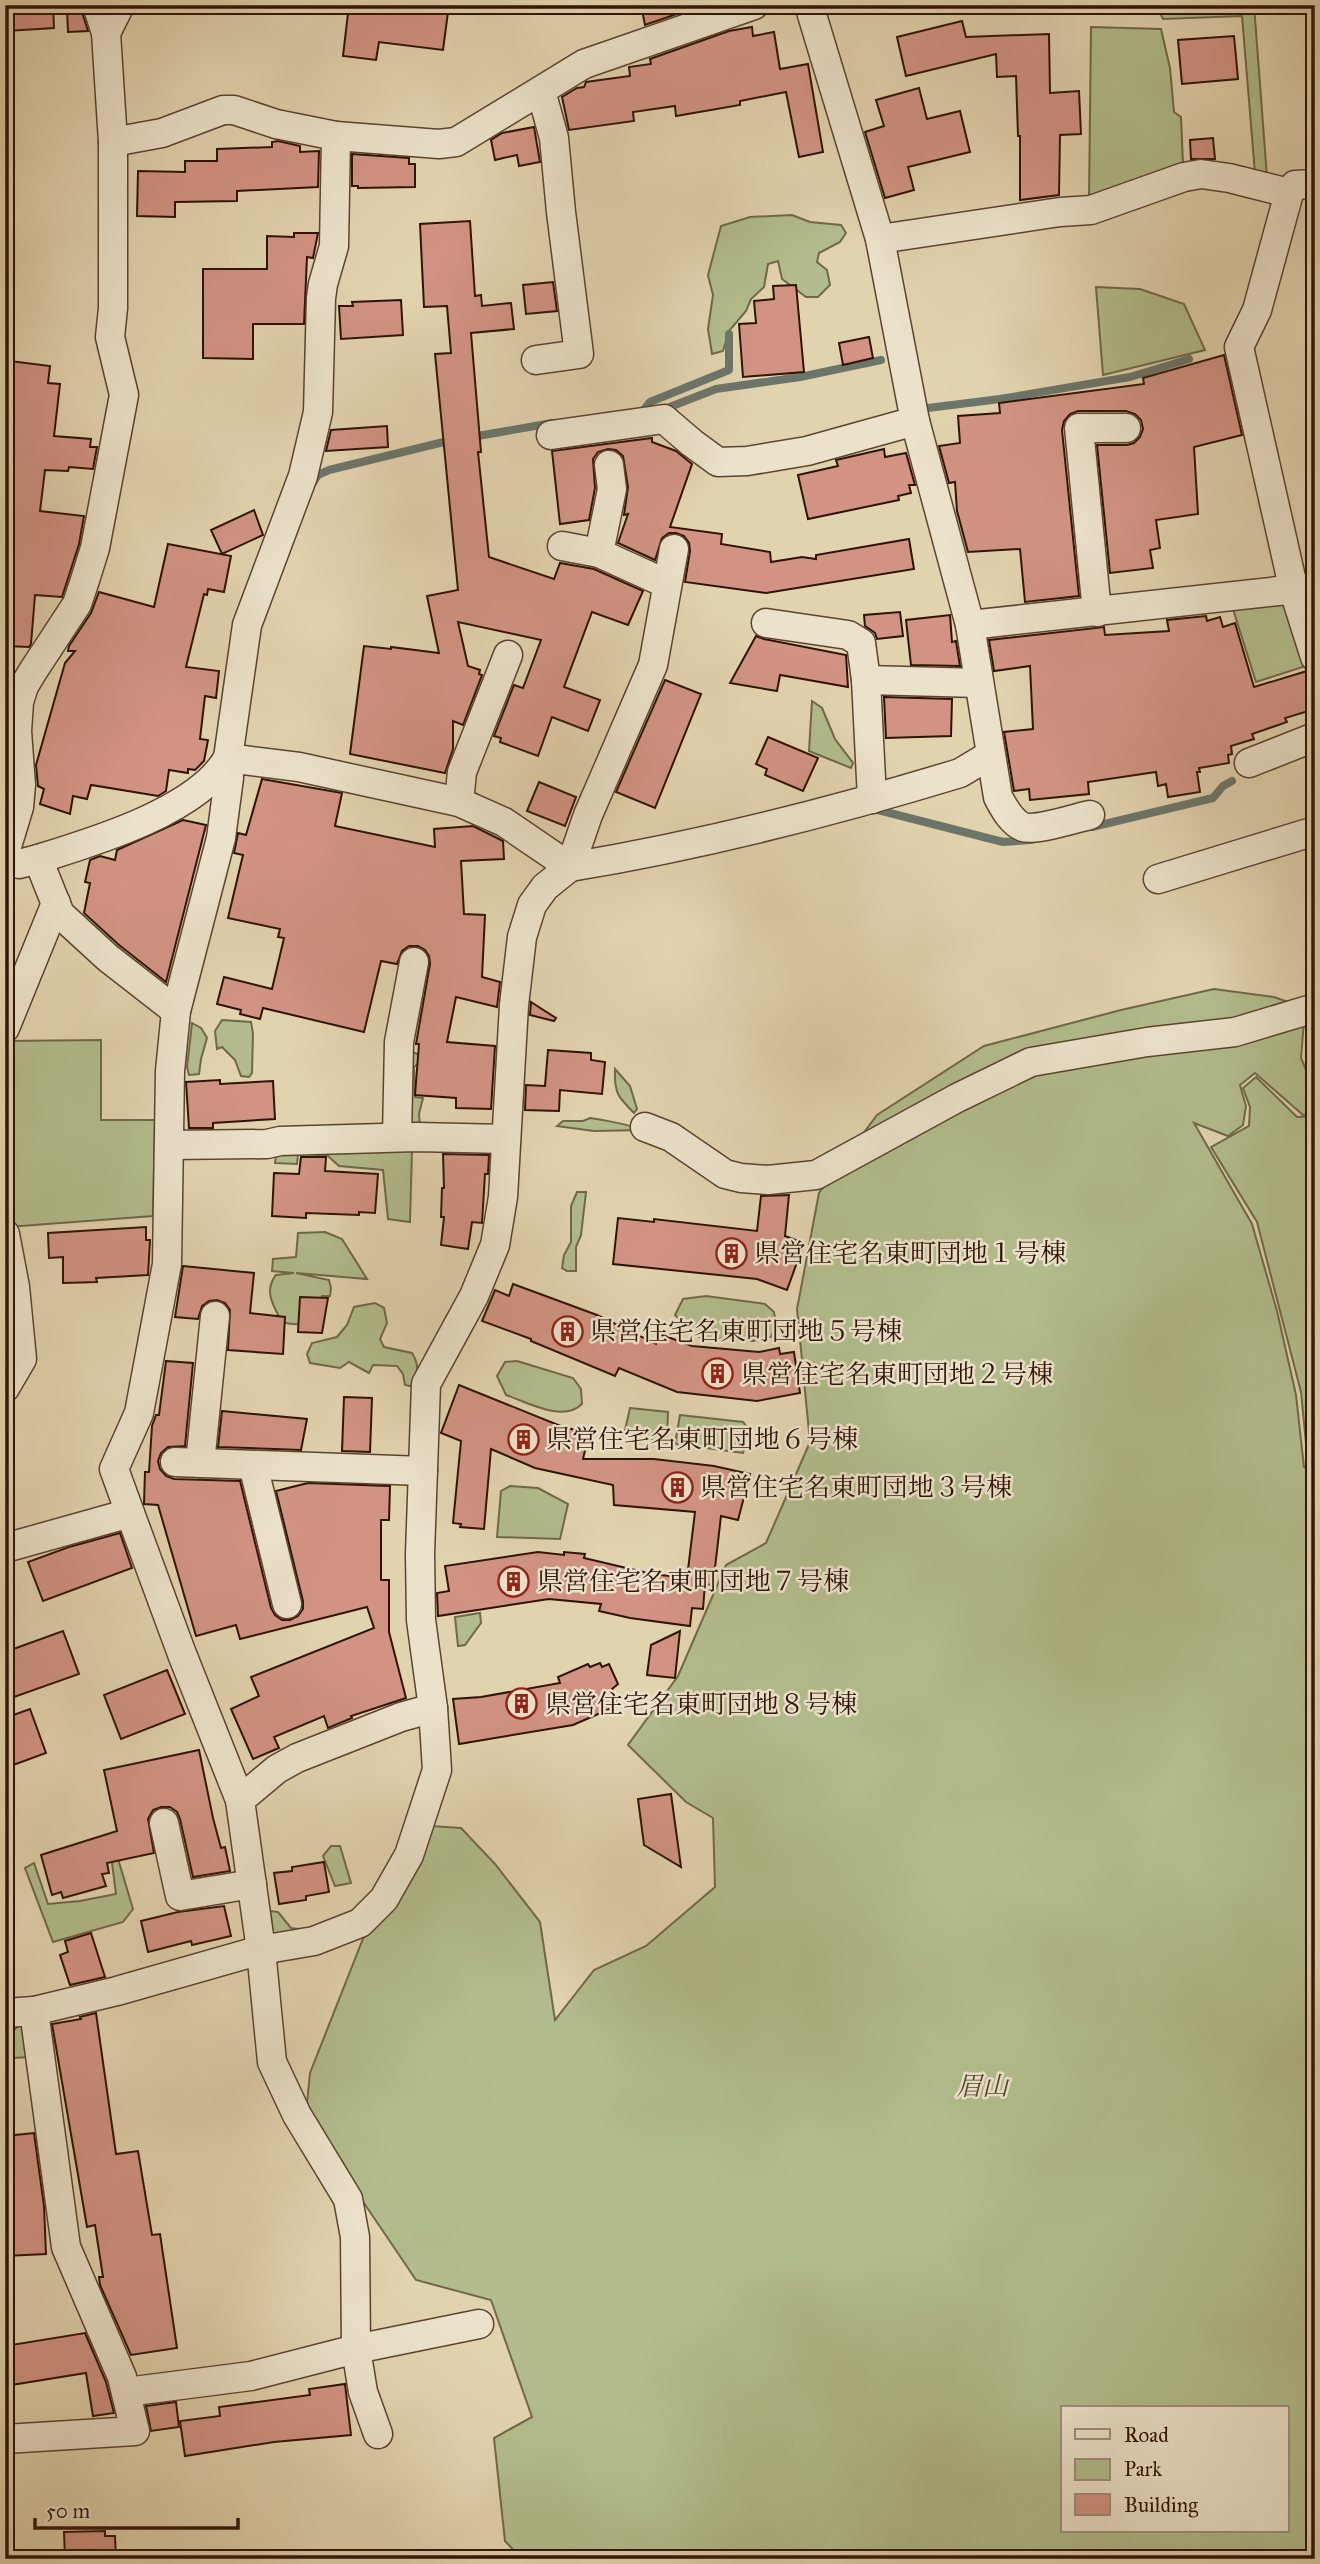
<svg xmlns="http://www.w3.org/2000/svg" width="1320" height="2564" font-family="'IM FELL Great Primer','Noto Serif JP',serif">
<rect width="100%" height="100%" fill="#e2d3af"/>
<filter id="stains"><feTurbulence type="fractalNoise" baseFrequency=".00286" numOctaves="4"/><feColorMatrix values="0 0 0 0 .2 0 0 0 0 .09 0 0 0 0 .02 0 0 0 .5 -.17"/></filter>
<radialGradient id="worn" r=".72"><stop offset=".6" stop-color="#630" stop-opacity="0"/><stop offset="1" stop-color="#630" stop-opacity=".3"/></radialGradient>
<g fill="#b2bc8c" stroke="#706849" stroke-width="2" fill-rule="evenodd">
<path d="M1156,5H1254L1267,177L1255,173L1242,16L1163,19Z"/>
<path d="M1091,27L1161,29L1170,68L1174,112L1181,117L1183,164L1089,201Z"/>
<path d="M792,215L810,222L841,225L846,233L840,242L819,253L817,262L827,270L830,285L818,297H806L782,279L778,261L768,264L764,287L751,299L746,311L729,331L723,351L712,354L708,329L713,295L708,275L721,226L750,217Z"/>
<path d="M1096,287L1140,289L1184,304L1205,350L1103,375Z"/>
<path d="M1283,600L1309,665L1256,682L1233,609Z"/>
<path d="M812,701L822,708L835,739L853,763L851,768L809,751Z"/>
<path d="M1214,989L1274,997L1305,1008L1301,1058L1315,1091V1113L1303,1115L1255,1073L1240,1085L1246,1106L1243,1125L1228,1136L1194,1123L1252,1224L1277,1311L1296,1395L1304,1467L1315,1474V2559H522L505,2541L494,2438L532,2417L491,2300L416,2280L343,2172L307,2103L310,2073L368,1926L431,1826L461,1828L495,1864L540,1922L555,2020L594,1970L646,1946L715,1887L713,1818L686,1802L628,1745L678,1676L726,1565L766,1543L810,1442L797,1309L819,1193L877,1115L984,1046L1121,1010ZM1063,2408H1287V2531H1063Z"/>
<path d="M222,1020L251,1022L253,1033L252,1073L249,1077L241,1076L235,1060L222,1047L217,1049L215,1031Z"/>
<path d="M192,1023L201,1028L207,1038L201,1059L199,1074L189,1075L187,1067Z"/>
<path d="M101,1040V1120H155L153,1216L8,1227L5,1218V1041Z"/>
<path d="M412,1052L420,1055L419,1063L414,1067L415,1097L423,1098L419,1114L420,1127L409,1129Z"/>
<path d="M615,1069L630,1086L637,1109L634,1113C618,1097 614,1093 615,1069Z"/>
<path d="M1256,1077L1297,1117L1315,1116V1469L1308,1464L1301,1392L1257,1222L1211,1147L1249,1126L1250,1107L1243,1088Z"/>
<path d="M590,1118C599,1119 636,1126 642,1130L594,1131L557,1126L563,1121H583Z"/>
<path d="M277,1149H412L410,1222L388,1219L383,1170L339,1166L328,1156L298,1153L297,1164L275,1163Z"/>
<path d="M577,1192H586L581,1235L576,1247V1271H567L562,1268L564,1255L571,1242V1206Z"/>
<path d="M325,1232L342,1239L367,1279L296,1273L329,1280L331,1288L330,1296H322C316,1320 308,1329 282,1322C274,1307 263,1291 276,1275L294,1273L272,1271L273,1259L296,1257L298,1233Z"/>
<path d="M706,1296L765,1304L774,1312L776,1325L771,1337L753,1341L699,1337L675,1315L683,1299Z"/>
<path d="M375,1303L384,1308L387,1323L380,1339L384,1347L412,1353C420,1365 417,1374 415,1387L405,1385L403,1374L397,1366L373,1365L369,1373L349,1362L340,1368L310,1363L307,1354L312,1343L337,1337L347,1325L354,1307Z"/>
<path d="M517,1361L573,1378L581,1389L582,1404C563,1423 527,1402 506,1395L497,1376L505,1362Z"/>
<path d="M630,1408L668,1412L667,1443L624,1435Z"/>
<path d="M680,1415L743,1422L749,1430L743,1453L675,1444Z"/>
<path d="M510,1486L538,1488L568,1504L560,1539L497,1537L501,1491Z"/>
<path d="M480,1613L481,1623L465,1645L458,1646L455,1617Z"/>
<path d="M331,1846H340L351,1883L335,1886L323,1856Z"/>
<path d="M116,1852L133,1909L123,1922L53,1942L25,1868L34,1863L48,1904L80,1901L116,1894L111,1855Z"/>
<path d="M270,1911L278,1912L291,1928L299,1929L274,1940Z"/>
<path d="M19,2025L30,2029V2057L13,2058L5,2048L7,2037Z"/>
</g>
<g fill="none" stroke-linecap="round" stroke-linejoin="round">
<g stroke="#6c756a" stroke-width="8">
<path d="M928,408L1000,399L1130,377L1189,359"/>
<path d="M662,410L716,389L800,377L881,360"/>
<path d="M642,412L650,402L729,370V334"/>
<path d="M472,437L552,423"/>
<path d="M313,483L318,475L329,470L452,440"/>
<path d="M874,809L1003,842L1031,840"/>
<path d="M1092,827L1213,798L1223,786L1232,781"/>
</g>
</g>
<g fill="#d29384" stroke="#2f1306" stroke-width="2">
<path d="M5,5H53L54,28L7,31Z"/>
<path d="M349,5H391L448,12L443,50L379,42L376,60L343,56Z"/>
<path d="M641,5H703L645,25Z"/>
<path d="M81,9L88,31L68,32L67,10Z"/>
<path d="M962,21L966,37L1049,34L1050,93L1079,91L1081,134L1060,135L1059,195L1020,200V136H1018L1016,76L997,77L996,54L906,76L897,37Z"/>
<path d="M752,27L753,36L774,32L780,69L808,64L823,152L799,157L786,92L740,101V105L676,116L675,106L633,112L634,121L569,130L562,97L577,88L584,87L586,82L630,76L629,67L651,64L650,59L729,31Z"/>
<path d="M1234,36L1238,79L1182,84L1178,40Z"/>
<path d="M919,88L927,119L960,111L970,152L908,167L914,190L885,198L865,132L884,126L876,100Z"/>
<path d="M534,127L540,162L519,166L517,155L495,160L491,140L502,133Z"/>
<path d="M1213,138L1215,159H1191L1190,140Z"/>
<path d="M278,141L300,146V152L319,151L318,187L237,191V201L175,202V217L137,216L138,171L185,172V161H217V149L272,147V142Z"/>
<path d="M352,154L409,158V164H415V187L358,188V186H352Z"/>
<path d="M470,221L475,296L481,295L482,306L511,303L514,329L471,333L481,452H478L489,557L554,579L560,563L594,569L643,591L628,625L592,612L564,687L600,700L588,731L552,717L538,756L500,742L501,738L494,736L514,685L523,688L541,640L458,622L468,666L480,670L479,674L482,675L463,725L453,721V749L445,773L350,754L364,646L391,649V647L439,653L427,596L458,590L435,354L451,353L447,306L424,307L420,224Z"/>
<path d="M294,233H318L313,258L307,257L304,324H253V359L203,358V269H267V236L294,237Z"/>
<path d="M553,282L557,311L526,314L523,285Z"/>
<path d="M796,285L804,372L743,377L739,324L756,323L754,301L774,299L773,286Z"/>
<path d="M401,300L403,335L341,339L339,306H353L352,302Z"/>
<path d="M869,337L873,358L843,365L839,343Z"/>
<path d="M1224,355L1242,435L1194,447L1198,514L1156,520L1160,548L1150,550L1153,568L1110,573L1097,445H1127L1134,443L1140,437L1143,429L1141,420L1135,414L1126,411H1078L1070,414L1064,421L1062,430L1079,596L1025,602L1020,549L968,552L957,511L955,482L949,483L939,446L960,443L958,416L1000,413L999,403L1144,384L1143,378Z"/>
<path d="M10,361L50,366L48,383L60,384L54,436L91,439L90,447H97L93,469L69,467L68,471L45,470L40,511L84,516L79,544L62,597L35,595L31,644L29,647L5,646V401Z"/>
<path d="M387,426L388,447L326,451L331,430Z"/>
<path d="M652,438V442L676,451L692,464L670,527L722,534L721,544L770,552L771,562L802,557L816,559V555L909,539L914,569L766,593L685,582L690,551L689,543L684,536L676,533H669L662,538L655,560L618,543L628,514L624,515L628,487L623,456L616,450L608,449L598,452L593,459L595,488L589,520L560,524L552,451Z"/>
<path d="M884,449L885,457L906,453L915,485H909L911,493L898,496L899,500L808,519L798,475L838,466L836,460Z"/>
<path d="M254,510L263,535L222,554L211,530Z"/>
<path d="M168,544L231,556L224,592L208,589L207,595L204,594L186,667L219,671L216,698L205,696L200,739L208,740L204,761L195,770L188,769V773L169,770L166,791L158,796L91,785L87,799L73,796L70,814L40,804L44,789L38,786L36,765L65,663L75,651H68L69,646L91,613L99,592L154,607Z"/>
<path d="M900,612L903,636L877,639L875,633L865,626L864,615Z"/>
<path d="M950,615L952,642L956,641L960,666L911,665L906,620Z"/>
<path d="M1206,616L1207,621L1220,617L1223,627L1235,623L1254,687L1307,671L1315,696V709L1285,718L1287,722L1252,734L1254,739L1231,746L1232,754L1228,755L1229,763L1199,768L1200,772H1197L1200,792L1168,797L1166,784L1158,786L1156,772L1088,782L1089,794L1030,800L1029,789L1014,791L1004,732L1033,729L1030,666L994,671L989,640L1104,627L1105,635L1169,631L1167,620Z"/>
<path d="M756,636L764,639L846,655L848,687L780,675L777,691L730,683Z"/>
<path d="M665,680L701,694L655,808L616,792Z"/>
<path d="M884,697L952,699L951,736L886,738Z"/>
<path d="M768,737L818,758L803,791L765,775L767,769L756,764Z"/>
<path d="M262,779L342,793L335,826L435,847L434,829L473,826L503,841L504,859L461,861L464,914L485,915L482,977L500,982L497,1007L456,997L447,1042L495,1046L491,1109L456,1108V1098L415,1095L419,1044H416L430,964L429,956L425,950L418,946H409L402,951L397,964L381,961L364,1032L263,1008L260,1019L240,1014L241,1010L217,1004L224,977L272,989L284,938L278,937L280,929L228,918L243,855L234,853L238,833L246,835Z"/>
<path d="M539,782L576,797L565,826L527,811Z"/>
<path d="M183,820L206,825L166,982L119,945L84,913L90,883L85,882L90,860L100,856L115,860L117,850Z"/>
<path d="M531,1002L556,1018L554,1021L530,1015Z"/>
<path d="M548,1050L591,1053V1060L605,1062L602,1094L560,1090L559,1111L525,1110L526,1085L545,1086Z"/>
<path d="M220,1080V1084L273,1081L275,1119L213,1123V1128H189L186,1082Z"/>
<path d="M443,1154L489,1155L488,1174H485L482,1223L472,1222L468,1249L441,1245L444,1217H441L442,1188H444Z"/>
<path d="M301,1157H326L325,1171L378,1174L375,1213L359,1212V1215L306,1213V1218L272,1216L274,1173L299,1174Z"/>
<path d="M789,1195L785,1236L804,1243L787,1290L757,1279L613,1264L618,1218L654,1222V1219L757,1231L761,1196Z"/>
<path d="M146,1227V1240H150L148,1275L96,1278L97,1282L63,1283V1257L49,1258L48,1233Z"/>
<path d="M183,1266L254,1273L250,1313L285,1317L283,1354L228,1350L230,1310L225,1303L217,1300L209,1301L202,1306L198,1319L175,1317Z"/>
<path d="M513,1284L597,1315L656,1344L660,1334L692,1346L759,1352L779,1348L780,1354L794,1352L800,1393L757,1401L677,1392L619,1368L615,1376L531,1341V1339L482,1321L495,1290L509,1296Z"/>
<path d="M300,1297L328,1298L322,1333L298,1332Z"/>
<path d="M166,1361L193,1363L185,1446L168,1447L161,1453L158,1461L160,1469L166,1476L174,1479L240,1481L271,1608L275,1615L282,1620H290L298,1616L303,1609V1601L276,1491L308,1483L390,1486L389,1520H381V1580H389V1632L406,1698L351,1716L352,1718L328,1728L324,1716L274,1737L279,1748L253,1759L231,1709L259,1696L251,1677L374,1628L367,1607L240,1639L236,1625L196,1636L158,1505L144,1504L145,1472H149L152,1426L156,1415H159Z"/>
<path d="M459,1385L563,1427L589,1433L583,1459H654L714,1466L750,1474L738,1520L721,1516L713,1585L705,1584L703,1609L692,1608L690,1626L630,1618L599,1611L601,1604L549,1599L438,1616L437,1593L449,1591L445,1566L538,1552L564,1555V1552L585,1554L584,1558L652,1574L687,1578L695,1512L614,1505L613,1485L535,1468L491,1449L484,1529L460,1527L461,1524L453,1523L461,1441L441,1433Z"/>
<path d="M344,1397L372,1398L370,1452L342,1451Z"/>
<path d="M222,1411L307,1419L301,1450L218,1447Z"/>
<path d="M120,1533L132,1568L43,1601L28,1562L69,1547Z"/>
<path d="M63,1631L79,1674L14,1697L5,1673V1652Z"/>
<path d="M680,1631L675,1678L647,1675L651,1645Z"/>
<path d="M600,1663L602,1667L609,1664L618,1684L612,1689L619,1705L573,1725L459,1744L453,1699L481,1697L560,1683L558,1677L588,1664L590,1667Z"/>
<path d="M167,1670L185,1714L121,1739L104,1695Z"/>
<path d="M30,1709L46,1753L5,1768V1718Z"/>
<path d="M199,1750L213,1818L221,1848L225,1847L230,1871L193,1877L180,1819L177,1812L170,1807H161L153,1810L148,1819L154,1853L107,1863L109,1873L102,1874L106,1886L63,1898L61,1892L52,1895L41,1855L117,1831L104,1770Z"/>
<path d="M671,1794L681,1867L644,1845L638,1799Z"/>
<path d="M324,1862L329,1892L306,1896V1900L279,1904L274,1873L292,1871V1867Z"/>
<path d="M224,1906L231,1936L192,1945L191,1941L148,1952L141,1921L178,1912Z"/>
<path d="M91,1933L105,1977L70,1985L60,1955L68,1952L65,1941Z"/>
<path d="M96,2013L116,2154L138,2151L152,2235L160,2234L177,2348L131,2355L100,2285L99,2277H103L95,2225L87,2227L52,2024L81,2019L80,2017Z"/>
<path d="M34,2133L44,2206L46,2254L5,2256V2136Z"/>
<path d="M85,2333L106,2382L114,2413L93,2416L86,2373L5,2386V2346Z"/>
<path d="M345,2384L351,2435L274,2442L185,2456L180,2421L220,2416L219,2407L310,2395L309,2389Z"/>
<path d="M176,2402L179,2427L151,2431L146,2406Z"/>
<path d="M105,2531V2536H115L116,2559H65L64,2532Z"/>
</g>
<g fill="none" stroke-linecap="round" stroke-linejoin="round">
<defs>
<g id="minor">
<path d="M97,5L106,33L120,5"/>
<path d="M809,5L880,239L915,421L970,625L998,797C1004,808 1011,822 1023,827C1036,831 1076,818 1090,815"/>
<path d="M336,136L439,144L456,142L584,64L754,5"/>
<path d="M1315,184L1295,185L1289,193L1257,310L1239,347L1294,591L1315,657"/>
<path d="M880,239L1060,212L1091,210L1184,177L1201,174L1229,178L1289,193"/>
<path d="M536,360L579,354L561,212L554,138L541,91"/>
<path d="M551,435L664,419L692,443L718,462L747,461L807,451L915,421"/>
<path d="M562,546L599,553L667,584"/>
<path d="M674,549L653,665L588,815L570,867C703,845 832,812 960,773L990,755"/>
<path d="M599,553L612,489L609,465"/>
<path d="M1097,612L1079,428H1126"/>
<path d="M766,623L848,635L861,643L866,680L872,799"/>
<path d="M970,625L1315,587"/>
<path d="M866,680L979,683"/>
<path d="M1249,763L1315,737"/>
<path d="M459,802L462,772L508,655"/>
<path d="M5,853L19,807L21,785L17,731L19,702L24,686L33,671L77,604L85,580L95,548L124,395L110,337L113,308V142L106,33"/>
<path d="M38,859C93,842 198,811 228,758L247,625L303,476L318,412L321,298L323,284L334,246L336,136L276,124L234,110H223L162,133L113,142"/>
<path d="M19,864L38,859L60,914L108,958L176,1011L170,1071L167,1264L139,1413L114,1469L130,1513"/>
<path d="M1158,879L1315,831"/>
<path d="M176,1011L221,838L229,778L228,758L299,767L459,802L504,822L570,867L545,887L532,905L522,937L514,1005L503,1197L495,1245L474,1296L426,1384L420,1554L421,1620L433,1708"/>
<path d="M5,1028L56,903"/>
<path d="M645,1127L671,1137L725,1174L741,1178L768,1180L816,1175L957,1098L1031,1062L1147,1042L1235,1032L1315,1008"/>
<path d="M397,1137L399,1042L414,962"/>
<path d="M169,1145L267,1144L280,1141L417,1137L506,1139"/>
<path d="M5,1234L15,1287L22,1359L5,1388"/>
<path d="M175,1462L423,1471"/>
<path d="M200,1463L215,1316"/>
<path d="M253,1465L287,1604"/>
<path d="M5,1548L130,1513L182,1654L240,1800"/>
<path d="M433,1708L437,1770L409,1855L384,1899L360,1923L314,1941L261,1950L240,1800L277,1769L297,1758L401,1717Z"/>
<path d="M164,1823L180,1896L252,1884"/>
<path d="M34,2011L117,1991L261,1950L272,2062L297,2115L348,2199L355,2237L356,2349L251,2376L126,2392"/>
<path d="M5,2013L34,2011L66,2247L122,2377L135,2431L5,2439"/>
<path d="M378,2434L363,2392L356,2349L479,2324"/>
</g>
</defs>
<use href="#minor" stroke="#5c4330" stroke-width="31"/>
<use href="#minor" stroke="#ece2cb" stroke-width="28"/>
</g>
<defs>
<symbol id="building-ring" viewBox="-11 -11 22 22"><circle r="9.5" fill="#ece2cb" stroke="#8f2418" stroke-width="1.5"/><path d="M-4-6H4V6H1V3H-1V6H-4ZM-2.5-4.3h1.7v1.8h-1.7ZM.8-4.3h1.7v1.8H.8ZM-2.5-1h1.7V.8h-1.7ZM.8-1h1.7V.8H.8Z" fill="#8f2418"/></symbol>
</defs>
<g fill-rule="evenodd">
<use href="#building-ring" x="714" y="1236" width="35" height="35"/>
<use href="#building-ring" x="550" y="1314" width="35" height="35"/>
<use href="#building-ring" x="700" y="1356" width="35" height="35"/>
<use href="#building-ring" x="506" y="1422" width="35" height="35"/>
<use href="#building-ring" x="660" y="1470" width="35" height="35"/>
<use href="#building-ring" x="496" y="1564" width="35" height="35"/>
<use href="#building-ring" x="504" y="1686" width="35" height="35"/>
</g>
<g text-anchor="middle" stroke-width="5" stroke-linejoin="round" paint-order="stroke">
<g font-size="26" fill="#2f1306" stroke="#ece2cb" text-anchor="start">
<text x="754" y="1262">県営住宅名東町団地１号棟</text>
<text x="590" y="1340">県営住宅名東町団地５号棟</text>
<text x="741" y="1383">県営住宅名東町団地２号棟</text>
<text x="546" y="1448">県営住宅名東町団地６号棟</text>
<text x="700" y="1496">県営住宅名東町団地３号棟</text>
<text x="537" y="1590">県営住宅名東町団地７号棟</text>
<text x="545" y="1713">県営住宅名東町団地８号棟</text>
</g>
<g font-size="26" font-style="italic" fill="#56462e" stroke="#ece2cb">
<text x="982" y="2095">眉山</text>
</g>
</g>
<rect width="1320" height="2564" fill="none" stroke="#e2d3af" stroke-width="28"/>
<rect x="7" y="7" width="1306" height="2550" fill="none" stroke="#2f1306" stroke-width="3.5"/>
<rect x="14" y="14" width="1292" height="2536" fill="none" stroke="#2f1306" stroke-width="2"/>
<rect x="1061" y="2406" width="228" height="126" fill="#ece2cb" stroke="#a08f7c" stroke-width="2"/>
<rect x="1075" y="2429" width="35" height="10" fill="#ece2cb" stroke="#a08f7c" stroke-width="2"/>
<text x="1124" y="2442" font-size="21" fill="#2f1306">Road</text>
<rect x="1075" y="2459" width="35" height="21" fill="#b2bc8c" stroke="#a08f7c" stroke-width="2"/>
<text x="1124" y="2476" font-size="21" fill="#2f1306">Park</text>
<rect x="1075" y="2494" width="35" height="21" fill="#d29384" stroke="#a08f7c" stroke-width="2"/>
<text x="1124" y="2512" font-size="21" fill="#2f1306">Building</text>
<path d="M35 2518v10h203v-10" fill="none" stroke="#2f1306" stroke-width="3.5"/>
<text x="46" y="2518" font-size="21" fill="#2f1306" stroke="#ece2cb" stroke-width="5" paint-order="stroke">50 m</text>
<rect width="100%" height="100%" filter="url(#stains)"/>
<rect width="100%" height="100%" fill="url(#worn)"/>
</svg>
